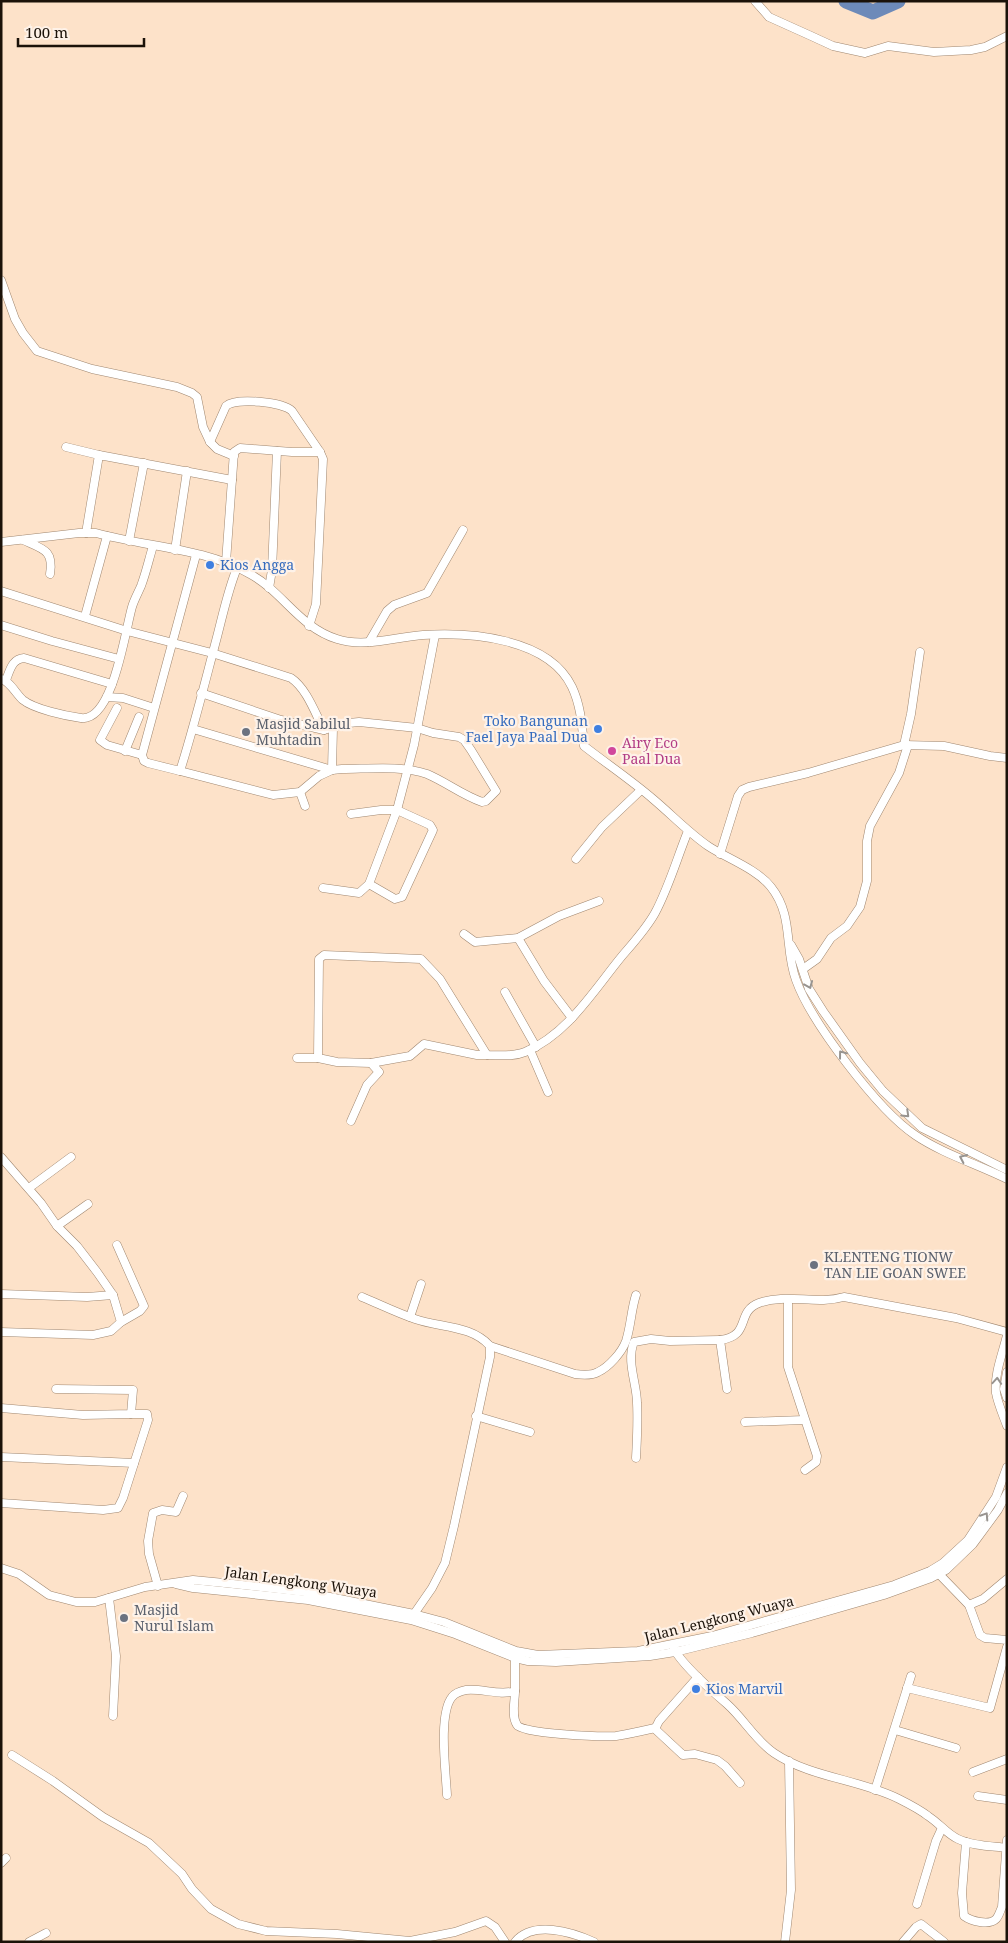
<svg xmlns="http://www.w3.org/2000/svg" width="1008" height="1943" font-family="'Noto Serif',serif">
<rect width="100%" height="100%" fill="#fde2c9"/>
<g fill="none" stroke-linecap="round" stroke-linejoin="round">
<path stroke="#6d8ab9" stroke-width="15" d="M846,1L873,12L898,1"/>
<defs>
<g id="minor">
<path d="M755,1L769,17L809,35L833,46L865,53L888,46L934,52L971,50L985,47L1007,36"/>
<path d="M1,280L15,319L23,333L37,351L92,369L177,387L192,393L197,397L203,427L210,442L217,449L234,456"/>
<path d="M210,442L226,406C236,397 283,402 292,411L320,452L323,459L316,604L309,626"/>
<path d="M66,447L99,455"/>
<path d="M86,533L99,455L232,480"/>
<path d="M23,540C43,549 54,550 50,574"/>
<path d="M129,541L144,463"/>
<path d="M1,542L79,533H96C146,547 205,548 250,574C283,592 299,627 337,639C364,648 395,637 423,635C471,632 549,638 572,687C581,706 582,726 584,746C607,764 631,780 653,799C672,815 688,832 708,846C726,858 757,869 771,887C794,916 784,948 796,980C811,1022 878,1110 915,1135C943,1154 977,1164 1007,1179"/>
<path d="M175,550L187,471"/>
<path d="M196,555L142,755L144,761L148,763L180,771C194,727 205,682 217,637C223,614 228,590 237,568"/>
<path d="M226,562L234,452L240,448L292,452H320"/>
<path d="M269,588L272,570L277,451"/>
<path d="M1,591L127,631L212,653L291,678C307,689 315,713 324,730"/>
<path d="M85,616L107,536"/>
<path d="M1,625L52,641L119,659"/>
<path d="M369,642L387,611L394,605L427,593L463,530"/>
<path d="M1,679C10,681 16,694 23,700C34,709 66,716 81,718C113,722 125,631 132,607C134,600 138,593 141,586C146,573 149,559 153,546"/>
<path d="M6,680C10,670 12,659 24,658L112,684"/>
<path d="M107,697L123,698L154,708"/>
<path d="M117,708L100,740L107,745L142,755"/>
<path d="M193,729L332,770L333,728"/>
<path d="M904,745L911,714L920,652"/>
<path d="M125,751L139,717"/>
<path d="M180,771L273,795L300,792L319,776L332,770L342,769C368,769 402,765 427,774C446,782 462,795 482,802L486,801L496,791L471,750L464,740L459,737L433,733L417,728L359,722L349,723L324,730L281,720L201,693"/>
<path d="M300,792L305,806"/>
<path d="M351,814L381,810H397L430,825L433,830L402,897L395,899L369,884"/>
<path d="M720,854L738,796L742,790L749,787L808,773L904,745L944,746L990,756L1007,758"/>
<path d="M576,859L602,827L641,790"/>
<path d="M323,888L359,893L369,884L397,810L414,745L435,635"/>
<path d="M464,934L475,942L518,938L559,916L599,901"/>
<path d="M518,938L544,981L572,1018"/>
<path d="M791,945L799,959L809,989L823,1011L860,1063L883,1091L922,1128L1007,1170"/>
<path d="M803,969L817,959L831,938L847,926L860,907L867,881V841L870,826L899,773L908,745"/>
<path d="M505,992L536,1047"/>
<path d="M530,1050L548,1092"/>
<path d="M297,1058H318L319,959L324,955L421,959L440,979L487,1055C500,1055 513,1057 525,1052C568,1034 594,990 622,956C634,942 646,929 655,913C669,887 677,858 688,831"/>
<path d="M318,1058L337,1062L371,1063"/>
<path d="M351,1121L367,1085L379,1072L371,1063L410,1056L424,1044L477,1055H487"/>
<path d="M1,1157L41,1203L57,1226L77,1246L97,1272L113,1295L121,1322L111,1331L93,1335L1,1332"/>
<path d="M29,1188L71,1157"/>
<path d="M57,1226L88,1204"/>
<path d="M117,1245L144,1306L140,1311L121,1322"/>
<path d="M1,1294L87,1297L113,1295"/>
<path d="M362,1297C379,1304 397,1313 415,1319C441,1328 471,1325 490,1346V1357L454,1526L445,1563L432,1588L414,1614"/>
<path d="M788,1300V1367L817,1456L816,1462L805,1470"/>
<path d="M410,1317L421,1284"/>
<path d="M1007,1335C1003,1353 994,1373 996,1393C998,1404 1003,1415 1007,1426"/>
<path d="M490,1346L575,1374C582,1375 591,1376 598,1372C609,1367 622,1352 626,1341C631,1326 631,1310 636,1295"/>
<path d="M1007,1372L1004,1389L1007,1398"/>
<path d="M727,1389L720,1340C752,1336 735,1312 759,1303C786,1293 816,1305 844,1297L956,1318L1007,1332"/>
<path d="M1,1408L83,1415L131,1414L133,1390L56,1389"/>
<path d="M476,1416L530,1432"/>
<path d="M745,1422L804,1420"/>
<path d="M1,1457L134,1463"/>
<path d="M636,1458C637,1440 638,1421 637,1403C637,1384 626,1361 634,1342L651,1339L670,1341L720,1340"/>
<path d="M1,1503L103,1510L118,1508L123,1498L148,1420L147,1414H131"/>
<path d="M1,1568L19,1574L49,1595L76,1602H95L145,1587L193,1580L224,1583L305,1592L414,1614L444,1622L516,1651L538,1655L638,1651L712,1636L894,1585L930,1571L943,1563L968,1540L996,1497L1007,1467"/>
<path d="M939,1574L969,1605L980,1635L985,1638L1007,1640"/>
<path d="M176,1584L193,1588L308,1600L411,1620L455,1634L515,1658L528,1661L556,1662L650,1656L675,1652L752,1633L884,1595L931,1578L946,1570L973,1544L998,1510L1007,1493"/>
<path d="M158,1586L149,1554L148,1541L153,1513L162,1510L176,1512L183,1496"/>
<path d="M109,1598L116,1656L113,1716"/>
<path d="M969,1605L983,1599L1007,1579"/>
<path d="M674,1649C682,1664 713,1692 727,1704C744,1719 755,1740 774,1753C811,1778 859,1779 899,1799C909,1804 919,1809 928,1816C939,1823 947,1834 958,1839C973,1846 991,1846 1007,1848"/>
<path d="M698,1677L659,1721L655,1729L683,1755L695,1754L717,1760L725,1766L740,1783"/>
<path d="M907,1688L990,1708L1007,1647"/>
<path d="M515,1691C515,1701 511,1716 517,1725C522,1734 603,1737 616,1736C629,1734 642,1731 655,1728"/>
<path d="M895,1730L956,1748"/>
<path d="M12,1755L53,1781L103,1817L149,1843L182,1874L192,1889L211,1909L238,1924L266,1931L337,1934L410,1941L455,1932L486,1921L495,1927L505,1942"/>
<path d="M973,1772L1007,1759"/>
<path d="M875,1790L911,1676"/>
<path d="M447,1795C446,1773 438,1714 452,1697C455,1693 461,1691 466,1690C482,1688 499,1696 515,1691V1658"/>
<path d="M978,1796L1007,1800"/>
<path d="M966,1842L962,1893L964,1916C971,1921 989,1926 996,1919C999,1916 1000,1911 1002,1907L1007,1840"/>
<path d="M1,1863L6,1858"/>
<path d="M917,1904L936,1841L942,1828"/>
<path d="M29,1942L46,1933"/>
<path d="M515,1942C533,1920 572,1932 594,1942"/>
<path d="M785,1942L791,1890L789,1761"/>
<path d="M903,1942L916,1927L921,1924L944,1942"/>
</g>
</defs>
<use href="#minor" stroke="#a08770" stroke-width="9"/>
<use href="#minor" stroke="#fff" stroke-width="8"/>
</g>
<defs><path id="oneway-chevron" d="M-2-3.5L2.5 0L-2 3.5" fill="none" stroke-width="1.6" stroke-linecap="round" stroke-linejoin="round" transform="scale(1.25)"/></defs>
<g stroke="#989490">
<use href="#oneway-chevron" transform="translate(809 985) rotate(67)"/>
<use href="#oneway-chevron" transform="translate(842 1054) rotate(-127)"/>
<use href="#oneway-chevron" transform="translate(906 1114) rotate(44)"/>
<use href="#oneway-chevron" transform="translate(963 1158) rotate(-155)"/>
<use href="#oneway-chevron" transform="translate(997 1381) rotate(-86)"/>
<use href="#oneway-chevron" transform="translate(985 1516) rotate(-57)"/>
</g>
<g fill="#3f7fe0" stroke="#fef2e8" stroke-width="2">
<circle cx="210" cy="565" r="5"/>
<circle cx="598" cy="729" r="5"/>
<circle cx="696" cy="1689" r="5"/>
</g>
<g fill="#6b7280" stroke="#fef2e8" stroke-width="2">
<circle cx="246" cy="732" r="5"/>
<circle cx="814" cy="1265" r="5"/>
<circle cx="124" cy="1618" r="5"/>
</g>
<circle fill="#d1479c" stroke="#fef2e8" stroke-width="2" cx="612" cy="751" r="5"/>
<g text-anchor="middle" stroke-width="4.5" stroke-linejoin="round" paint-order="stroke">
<g font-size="14" fill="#366cbe" stroke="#fef2e8" text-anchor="start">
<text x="220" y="570">Kios Angga</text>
<text x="588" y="726" text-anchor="end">Toko Bangunan<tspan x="588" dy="16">Fael Jaya Paal Dua</tspan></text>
<text x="706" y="1694">Kios Marvil</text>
</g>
<g font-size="14" fill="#5b616d" stroke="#fef2e8" text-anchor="start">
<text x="256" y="729">Masjid Sabilul<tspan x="256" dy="16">Muhtadin</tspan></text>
<text x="824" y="1262">KLENTENG TIONW<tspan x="824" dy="16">TAN LIE GOAN SWEE</tspan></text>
<text x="134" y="1615">Masjid<tspan x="134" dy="16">Nurul Islam</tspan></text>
</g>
<g font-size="14" fill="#b23c85" stroke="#fef2e8" text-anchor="start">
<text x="622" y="748">Airy Eco<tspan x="622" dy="16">Paal Dua</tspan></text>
</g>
<g font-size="14" fill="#1b1209" stroke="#fef2e8">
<text transform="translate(301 1582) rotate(8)" y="5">Jalan Lengkong Wuaya</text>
<text transform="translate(719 1619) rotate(-14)" y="5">Jalan Lengkong Wuaya</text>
</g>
</g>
<rect width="1008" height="1943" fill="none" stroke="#1b1209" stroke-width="5"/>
<path d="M18 38v8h126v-8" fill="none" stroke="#1b1209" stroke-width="2.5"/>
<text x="25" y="38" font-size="15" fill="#1b1209" stroke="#fef2e8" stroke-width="4" paint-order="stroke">100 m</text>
</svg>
